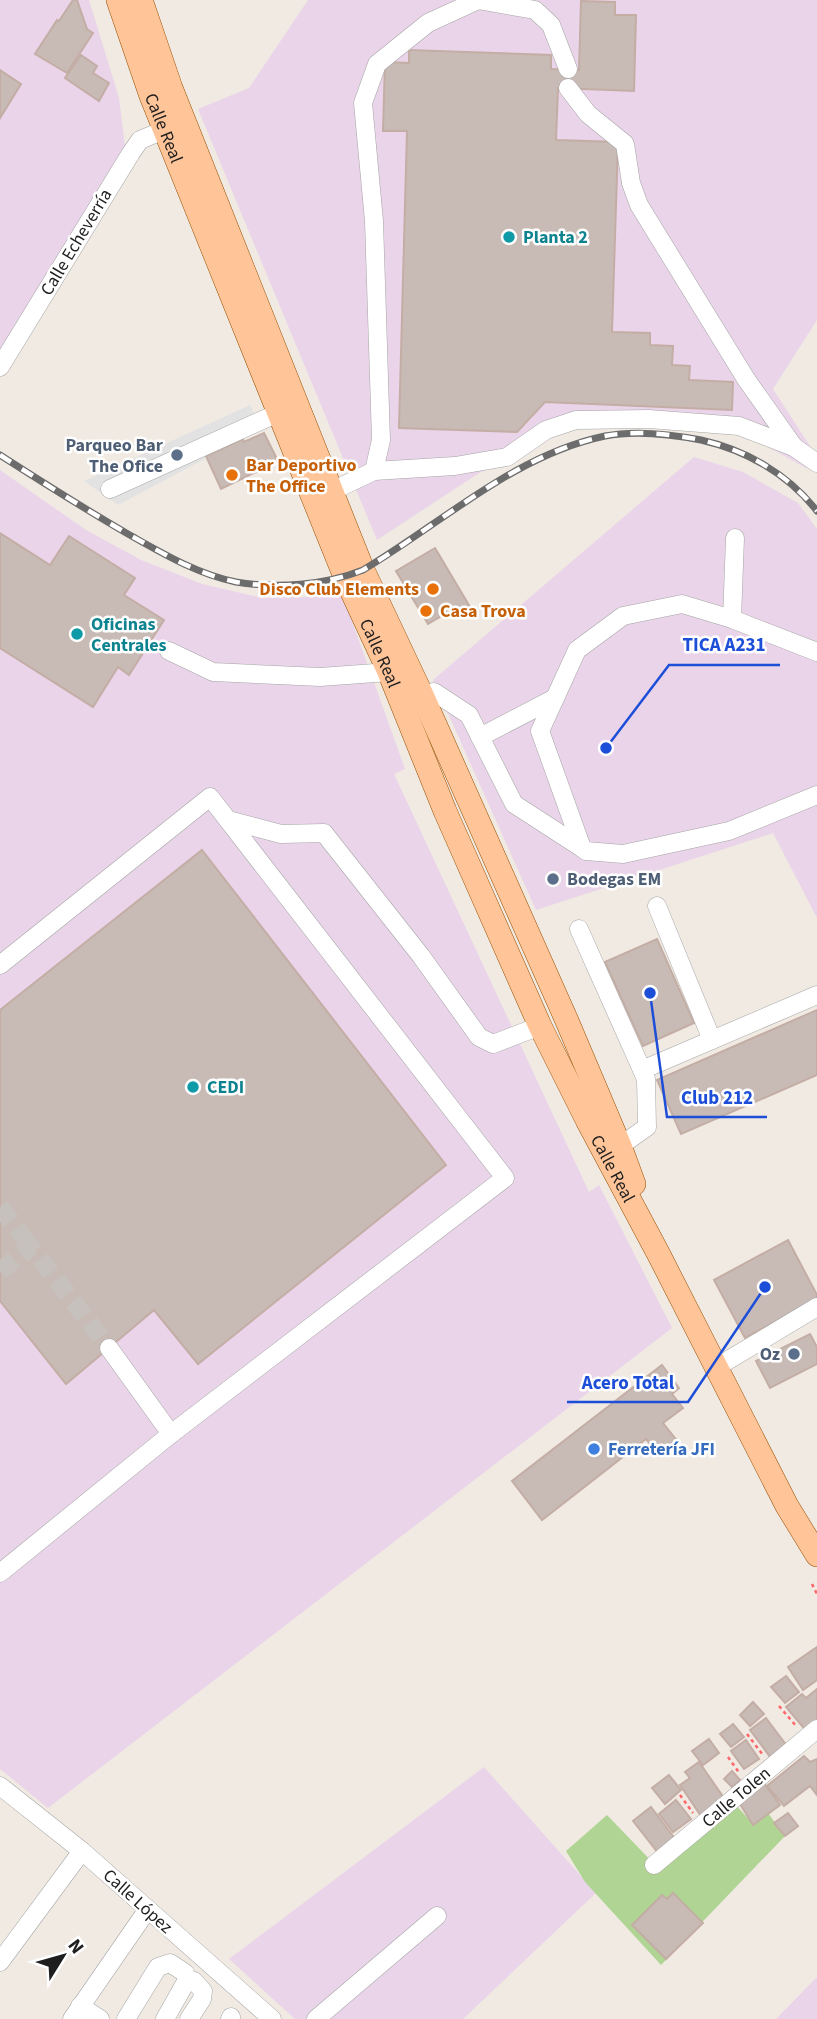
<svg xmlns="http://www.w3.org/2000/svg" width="817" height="2019" font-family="'Source Sans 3',sans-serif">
<rect width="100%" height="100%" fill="#f0eae3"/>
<g fill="#ead4e9">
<path d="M0,0H89L119,98L125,146L0,350Z"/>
<path d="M308,0H817V320L773,389L817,457V465L806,468L747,435L679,424L581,426L549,435L476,475L377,540L198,109L249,88Z"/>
<path d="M694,457L743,472L798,503L817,529V918L773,833L536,910L433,680Z"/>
<path d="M0,470L86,530L141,560L202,584L263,598L343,596L405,769L394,774L589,1192L599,1185L672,1328L48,1808L0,1769Z"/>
<path d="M484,1767L596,1893L463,2019H295L229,1959Z"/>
<path d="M817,1977V2019H776Z"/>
</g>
<path fill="#afd493" d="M736,1805L753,1824L768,1813L785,1836L661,1965L585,1882L566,1851L607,1815L659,1869Z"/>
<path fill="#e2e2e2" d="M250,405L261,429L118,505L84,481Z"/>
<g fill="#c8bbb6" stroke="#c3ada4" stroke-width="2">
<path d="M73,0H77L87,29L93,33L67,73L35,54L57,20L59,21Z"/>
<path d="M581,1L615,2V15H636L634,91L558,88L556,140L618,142L612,332L650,333V345L673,346L672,365L690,366L689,380L733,382L732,410L545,402L517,432L399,428L407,131H383L385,62L409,63V50L551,55V69L579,70Z"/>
<path d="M81,55L97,66L93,73L109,83L99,101L65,78Z"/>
<path d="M0,70L21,84L0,118Z"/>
<path d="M264,433L278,461L221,489L206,456L243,439L244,442Z"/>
<path d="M0,533L50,565L69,536L135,578L124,595L164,620L129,675L118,667L93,707L0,648Z"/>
<path d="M435,548L470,607L457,615L452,610L428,624L396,571Z"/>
<path d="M202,850L446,1165L198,1364L154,1310L66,1384L0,1301V1010Z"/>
<path d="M657,939L694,1023L643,1046L605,962Z"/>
<path d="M817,1010V1075L681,1134L657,1080Z"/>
<path d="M788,1240L817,1295V1299L745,1338L714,1280Z"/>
<path d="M810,1334L817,1347V1364L770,1388L756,1361Z"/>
<path d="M662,1365L679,1388L672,1394L683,1408L663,1423L678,1442L659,1456L646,1439L542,1520L512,1481Z"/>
<path d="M817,1647V1680L803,1690L788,1667Z"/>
<path d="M786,1676L799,1692L785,1703L771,1687Z"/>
<path d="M817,1689V1726L808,1733L786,1707L802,1694L806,1698Z"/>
<path d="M753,1702L764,1714L750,1726L740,1715Z"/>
<path d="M766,1718L787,1746L771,1758L750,1730Z"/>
<path d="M733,1724L744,1737L731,1747L720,1734Z"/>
<path d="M709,1739L719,1753L703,1765L692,1751Z"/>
<path d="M746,1740L759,1759L744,1769L731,1751Z"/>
<path d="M804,1756L810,1762L817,1759V1795L810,1786L784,1806L767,1786Z"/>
<path d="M699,1762L724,1798L701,1816L680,1785L690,1778L685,1772Z"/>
<path d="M732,1771L740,1780L732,1787L724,1779Z"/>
<path d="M669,1775L681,1790L665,1804L652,1788Z"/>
<path d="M764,1783L780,1805L753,1825L740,1804Z"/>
<path d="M676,1800L691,1819L673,1832L659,1814Z"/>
<path d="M651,1807L676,1840L659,1854L633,1821Z"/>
<path d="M788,1813L798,1826L785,1836L774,1823Z"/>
<path d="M673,1893L703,1923L666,1959L632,1925L662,1895L667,1899Z"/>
</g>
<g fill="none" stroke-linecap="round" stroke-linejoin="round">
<g stroke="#c6c1bc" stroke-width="18" stroke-dasharray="18 9" stroke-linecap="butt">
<path d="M0,1207L31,1247"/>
<path d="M0,1271L31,1247L109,1348"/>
</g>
<defs>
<g id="minor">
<path d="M0,367L131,153L140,140L164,130"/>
<path d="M794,447L817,463"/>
<path d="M374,471L455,466L507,457L546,430L576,420L649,419L739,426L794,447L746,379L639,205L631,183L625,144L588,114L568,88"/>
<path d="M110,489L289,408"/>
<path d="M332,491L374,471L381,440L374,221L363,103L377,64L428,23L478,0L535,10L551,25L568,69"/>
<path d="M732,619L735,538"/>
<path d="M169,651L213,672L320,677L389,672"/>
<path d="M817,652L732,619L682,604L623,616L577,650L540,731L582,848L586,851L623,854L729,831L817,795"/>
<path d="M422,695L434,692L469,715L514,804L582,848"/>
<path d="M480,737L555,698"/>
<path d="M228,820L281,834L324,833L421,956L479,1037L493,1044L540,1026"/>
<path d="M657,906L712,1040"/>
<path d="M579,929L646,1079L647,1127L620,1146"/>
<path d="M0,965L210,797L505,1178L171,1434L0,1573"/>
<path d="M642,1070L817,995"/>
<path d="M109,1348L171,1434"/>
<path d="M715,1368L817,1307"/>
<path d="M0,1786L82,1851L272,2019"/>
<path d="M654,1865L817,1729"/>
<path d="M0,1962L82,1851"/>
<path d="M80,2006L100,2019"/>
<path d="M72,2019L148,1909"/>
<path d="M126,2019L158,1967L170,1963L185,1973L187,1980L194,1981L203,1991L202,1999L189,2019"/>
<path d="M165,2019L187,1980"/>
<path d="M230,2019L231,2017"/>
<path d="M316,2019L437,1916"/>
</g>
<g id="major">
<path id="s1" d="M118,0L151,96L345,577L389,672L445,811L540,1026L587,1120L658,1253L787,1506L817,1555"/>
<path d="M141,0L171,88L363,570L422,695L567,1021L620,1146L634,1184"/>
</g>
</defs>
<use href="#minor" stroke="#a5a5a5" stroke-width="19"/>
<use href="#major" stroke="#985000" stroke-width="24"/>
<g stroke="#ff656a" stroke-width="2.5" stroke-dasharray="3.5 3.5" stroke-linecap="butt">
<path d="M812,1584L817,1594"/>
<path d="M779,1706L797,1727"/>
<path d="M747,1734L763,1755"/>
<path d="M728,1757L740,1774"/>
<path d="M680,1795L693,1813"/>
</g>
<use href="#minor" stroke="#fff" stroke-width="18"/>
<use href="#major" stroke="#ffc599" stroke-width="23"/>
<defs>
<path id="rail" d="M0,455C42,482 85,509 128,534C162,553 197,574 236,582C277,589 325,585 363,570C441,524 514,455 605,436C636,430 670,434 701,440C746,450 788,474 817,511"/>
</defs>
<use href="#rail" stroke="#6c6c6c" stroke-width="7"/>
<use href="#rail" stroke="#fff" stroke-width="4.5" stroke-dasharray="13" stroke-linecap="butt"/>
</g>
<g fill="#0f9aa8" stroke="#fff" stroke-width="2.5">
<circle cx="509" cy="237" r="7"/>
<circle cx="77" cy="634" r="7"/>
<circle cx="193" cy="1087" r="7"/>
</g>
<g fill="#5c6f8a" stroke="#fff" stroke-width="2.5">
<circle cx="177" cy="455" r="7"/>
<circle cx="553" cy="879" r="7"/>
<circle cx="794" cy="1354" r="7"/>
</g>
<g fill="#e8710a" stroke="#fff" stroke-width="2.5">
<circle cx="232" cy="475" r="7"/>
<circle cx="433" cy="589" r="7"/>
<circle cx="426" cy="611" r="7"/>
</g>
<circle fill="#3f7fe0" stroke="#fff" stroke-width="2.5" cx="594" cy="1449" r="7"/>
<g text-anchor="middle" stroke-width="5" stroke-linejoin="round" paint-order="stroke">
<g font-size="18" fill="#1e1e1e" stroke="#fff">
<text dy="6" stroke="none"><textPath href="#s1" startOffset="136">Calle Real</textPath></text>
<text transform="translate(76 242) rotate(-59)" y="6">Calle Echeverría</text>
<text dy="6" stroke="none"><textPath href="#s1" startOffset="704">Calle Real</textPath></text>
<text dy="6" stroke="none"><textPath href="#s1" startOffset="1270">Calle Real</textPath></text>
<text transform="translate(736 1797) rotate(-40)" y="6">Calle Tolen</text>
<text transform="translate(138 1901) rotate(42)" y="6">Calle López</text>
</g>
<g font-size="18" font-weight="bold" fill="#0d838f" stroke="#fff" text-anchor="start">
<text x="523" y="243">Planta 2</text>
<text x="91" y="630">Oficinas<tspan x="91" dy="21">Centrales</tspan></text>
<text x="207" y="1093">CEDI</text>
</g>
<g font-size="18" font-weight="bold" fill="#4e5e75" stroke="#fff" text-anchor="end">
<text x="163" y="451">Parqueo Bar<tspan x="163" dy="21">The Ofice</tspan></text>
<text x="567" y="885" text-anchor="start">Bodegas EM</text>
<text x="780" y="1360">Oz</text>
</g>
<g font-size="18" font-weight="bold" fill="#c56008" stroke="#fff" text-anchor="start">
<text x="246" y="471">Bar Deportivo<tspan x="246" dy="21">The Office</tspan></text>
<text x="419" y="595" text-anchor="end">Disco Club Elements</text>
<text x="440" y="617">Casa Trova</text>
</g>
<g font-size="18" font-weight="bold" fill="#366cbe" stroke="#fff" text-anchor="start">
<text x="608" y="1455">Ferretería JFI</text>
</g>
</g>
<path fill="none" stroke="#1d4ed8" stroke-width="2.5" d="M606 748L669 665H780M650 993L667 1117H767M765 1287L688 1402H567"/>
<g fill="#1d4ed8" stroke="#fff" stroke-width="2.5">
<circle cx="606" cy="748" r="7"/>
<circle cx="650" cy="993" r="7"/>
<circle cx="765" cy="1287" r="7"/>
</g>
<g font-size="19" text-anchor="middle" font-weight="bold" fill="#1d4ed8" stroke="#fff" stroke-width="5" stroke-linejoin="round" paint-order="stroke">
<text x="724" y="651">TICA A231</text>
<text x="717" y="1104">Club 212</text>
<text x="628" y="1389">Acero Total</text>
</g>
<g transform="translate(63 1956) rotate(53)" stroke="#ffffff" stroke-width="5" paint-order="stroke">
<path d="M0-5L12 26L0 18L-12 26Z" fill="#1e1e1e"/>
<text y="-10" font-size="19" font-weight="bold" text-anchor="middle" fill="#1e1e1e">N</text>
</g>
</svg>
